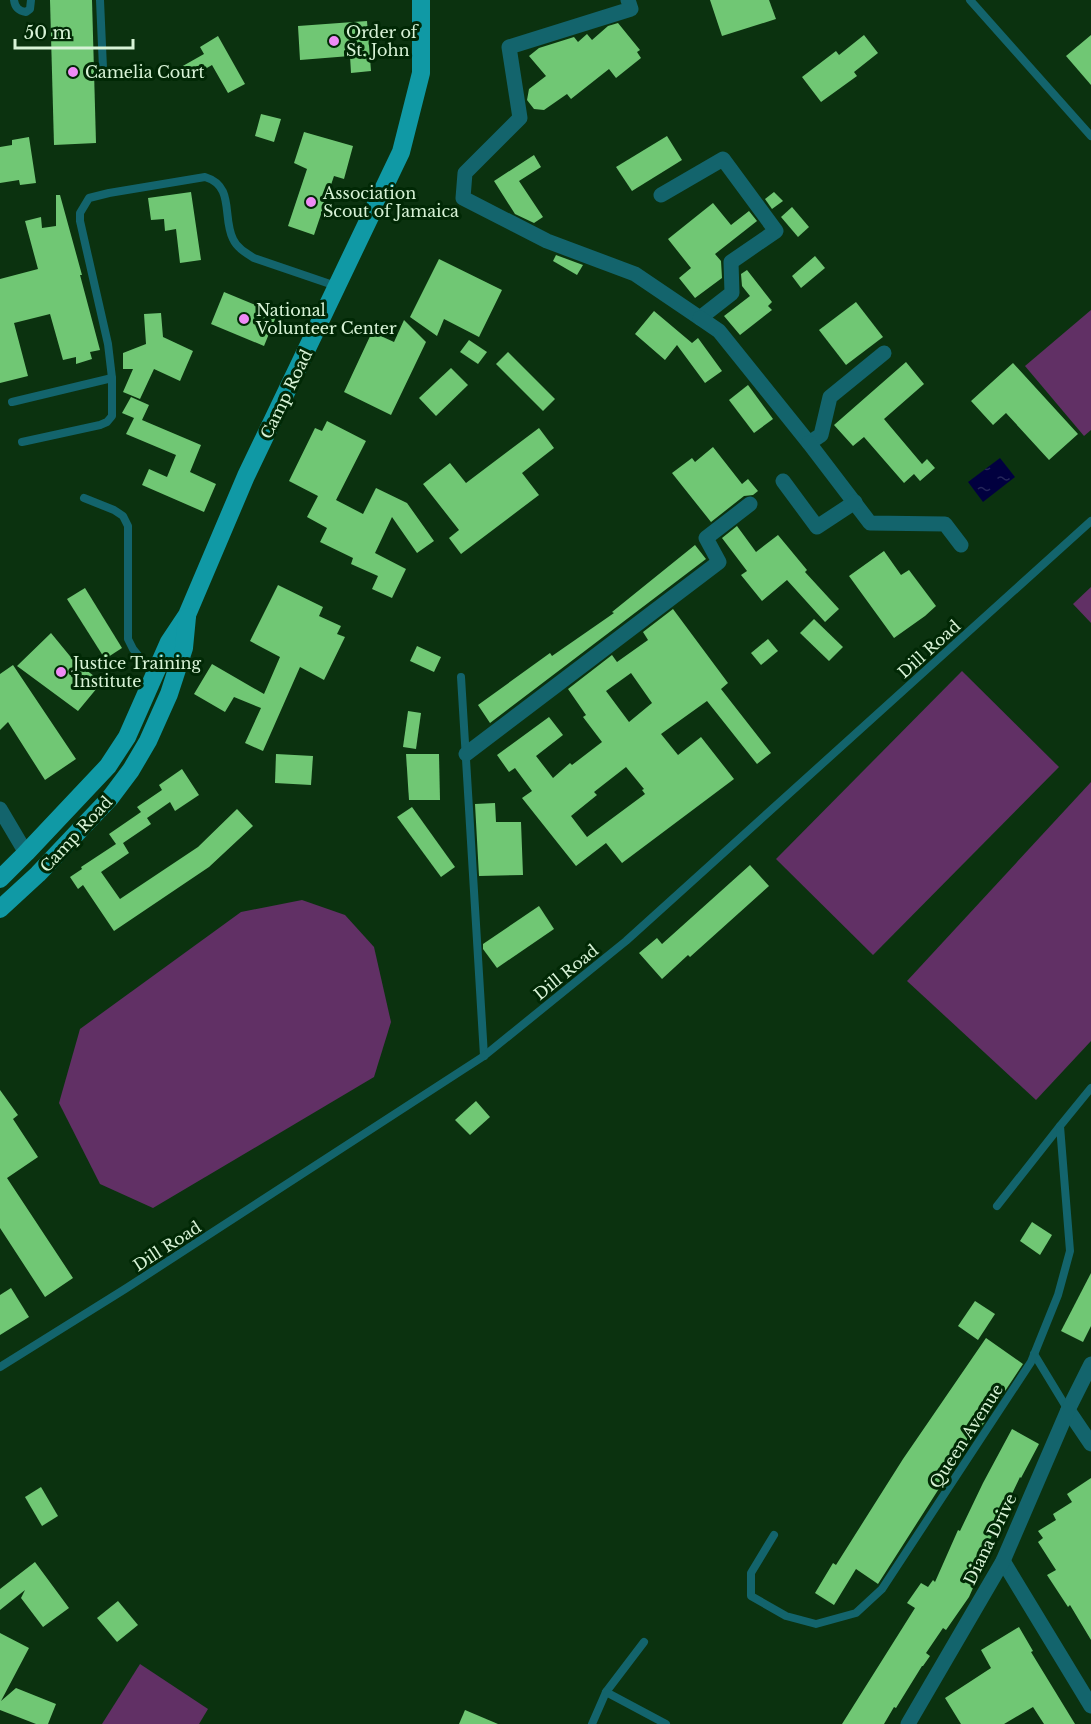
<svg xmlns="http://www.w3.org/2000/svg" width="1091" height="1724" font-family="'Libre Baskerville',serif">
<defs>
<pattern id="water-ripples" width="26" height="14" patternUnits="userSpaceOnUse" patternTransform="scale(1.5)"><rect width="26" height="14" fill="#01003f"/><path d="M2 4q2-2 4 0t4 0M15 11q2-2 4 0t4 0" fill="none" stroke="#25265a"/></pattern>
</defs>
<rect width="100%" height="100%" fill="#0b320f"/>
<g fill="#613065">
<path d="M1091,310V430L1084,436L1025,366Z"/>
<path d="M1091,587V623L1073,604Z"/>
<path d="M962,671L1059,767L873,955L776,859Z"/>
<path d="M1091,782V1041L1036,1100L907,981Z"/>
<path d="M302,900L345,915L374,947L391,1022L374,1077L153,1208L100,1184L59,1103L80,1029L241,912Z"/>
<path d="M140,1664L208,1709L199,1724H102Z"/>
</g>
<path fill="url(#water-ripples)" d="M1000,458L1015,477L983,502L968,482Z"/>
<g fill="#70c774" fill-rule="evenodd">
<path d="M50,0H92L96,143L54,145Z"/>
<path d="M710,0H769L776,19L722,36Z"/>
<path d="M367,21L371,71L351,73L350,56L300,60L298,26Z"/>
<path d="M618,23L640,50L637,52L641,58L616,78L609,69L571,99L567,94L544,110L534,109L527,100L529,89L546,76L529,56L539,48L574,37L578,42L587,34L592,40L608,26Z"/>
<path d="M864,35L878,53L854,72L857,76L821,102L802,77L836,51L839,55Z"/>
<path d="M1091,35V85L1066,56Z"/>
<path d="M218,36L245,84L228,93L212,65L188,79L181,67L204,54L200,47Z"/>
<path d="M261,114L281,119L274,142L255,136Z"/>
<path d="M304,132L353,146L344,179L334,176L314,235L288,226L307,169L294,163Z"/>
<path d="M667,136L682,160L632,191L616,167Z"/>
<path d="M29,137L36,183L20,185L19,180L0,183V147L12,145V140Z"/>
<path d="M534,155L541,167L519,181L543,217L534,223L515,214L494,181Z"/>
<path d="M191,192L201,260L180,263L176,229L165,231L164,219L151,220L148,198Z"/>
<path d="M774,192L783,201L772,209L765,199Z"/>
<path d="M56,195H60L82,275H80L100,350L90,352L92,359L76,364V357L63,360L50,314L14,323L28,376L0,383V279L38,269L25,221L41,217L42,228L56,226Z"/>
<path d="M713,203L731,225L749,211L757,221L715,254L721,261L722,278L695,298L679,278L691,268L668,239Z"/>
<path d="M792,207L809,227L798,237L781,217Z"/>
<path d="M556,255L583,265L577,275L553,261Z"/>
<path d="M815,256L825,268L801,288L792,276Z"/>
<path d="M439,259L502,290L479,337L444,319L437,336L410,317Z"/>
<path d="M747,270L772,302L768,306L772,310L740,335L724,316L750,296L742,286L741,274Z"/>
<path d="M224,292L277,314L264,346L211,324Z"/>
<path d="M856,302L883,337L846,365L819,330Z"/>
<path d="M654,311L692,343L698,338L722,371L705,383L677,345L665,360L635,334Z"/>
<path d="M161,313L163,337L193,351L180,381L154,369L140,399L123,392L133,369H123V353L146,344L144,314Z"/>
<path d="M404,320L426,342L391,415L344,392L372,332L394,342Z"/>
<path d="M469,340L487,352L478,364L460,352Z"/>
<path d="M508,352L555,399L543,411L496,364Z"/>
<path d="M906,362L924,384L884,419L922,464L927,459L935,468L920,481L914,474L904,483L864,437L853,446L834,425Z"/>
<path d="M1013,363L1078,434L1049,460L1006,413L993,425L971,401Z"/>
<path d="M451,368L468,385L436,416L419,398Z"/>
<path d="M748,385L773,419L754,433L729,400Z"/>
<path d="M131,397L149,405L142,420L201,445L190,472L216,484L204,512L142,485L149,469L167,477L176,455L126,434L134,418L122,413Z"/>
<path d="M327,421L366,441L336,500L363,514L376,488L407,503L434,541L417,553L392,517L375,553L406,569L392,598L372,589L378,576L351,564L353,558L320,542L327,528L307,517L318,496L289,481L315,428L322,431Z"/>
<path d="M539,428L554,448L522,473L539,495L461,554L449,538L459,530L423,484L450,463L466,483Z"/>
<path d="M713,447L742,484L748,479L758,491L753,495L744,496L711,522L672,473L692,458L695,462Z"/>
<path d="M737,526L756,552L778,535L807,570L805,572L839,609L825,622L787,580L762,601L741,575L747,571L722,538Z"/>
<path d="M695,545L706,559L490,723L478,705L550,653L552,656L614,613L612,612Z"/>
<path d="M884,551L901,575L909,570L936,606L925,616L894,638L849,576Z"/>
<path d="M278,585L323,607L319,616L341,626L337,634L345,637L324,680L300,667L263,751L245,743L261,708L234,697L225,712L194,694L212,664L264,694L280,657L250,641Z"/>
<path d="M85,588L122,648L105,659L67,599Z"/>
<path d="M673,609L728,683L721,689L771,753L757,764L707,701L661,734L678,755L701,737L734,779L622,863L606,843L576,866L522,798L532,791L515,768L509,772L497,755L549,717L563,735L536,756L553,778L570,763L572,765L602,742L583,717L586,715L568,689L612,655L617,662L648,640L643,632ZM631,673L652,703L629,722L606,691ZM626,767L644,789L642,790L645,794L587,837L571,816L597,795L594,792Z"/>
<path d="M814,619L843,647L829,661L800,633Z"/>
<path d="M51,633L74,661L102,682L78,711L17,666Z"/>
<path d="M768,639L778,651L761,665L751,653Z"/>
<path d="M417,646L441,657L434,672L410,661Z"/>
<path d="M13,665L76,759L45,780L8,722L0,730V674Z"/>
<path d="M408,711L421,713L416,749L403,747Z"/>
<path d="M276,754L313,756L311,785L275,783Z"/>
<path d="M406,754H439L440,800H409Z"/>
<path d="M182,769L199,795L175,811L170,802L147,818L151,824L123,843L129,853L101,872L120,899L198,847L237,809L253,826L209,867L114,931L83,885L78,889L70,877L82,869L81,867L116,844L109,834L141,812L137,807L162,790L159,785Z"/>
<path d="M495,803L496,822H521L523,875L479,876L475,804Z"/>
<path d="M412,807L455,867L441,877L397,817Z"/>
<path d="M750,865L769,886L690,957L688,955L662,979L639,953L657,938L662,944Z"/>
<path d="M539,906L554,929L497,968L483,949V944Z"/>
<path d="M0,1090L18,1115L13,1119L38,1157L7,1178L73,1278L45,1297L0,1228Z"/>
<path d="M476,1101L490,1117L470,1135L455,1120Z"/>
<path d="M1032,1222L1052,1235L1040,1255L1020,1241Z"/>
<path d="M1091,1273V1326L1083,1342L1061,1331Z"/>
<path d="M11,1288L29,1317L0,1335V1295Z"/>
<path d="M975,1301L995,1314L978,1340L958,1326Z"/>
<path d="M986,1338L1023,1364L974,1438L973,1437L938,1486L940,1487L878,1584L856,1569L834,1605L815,1593L833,1563L836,1565L903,1459Z"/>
<path d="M1012,1429L1039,1444L1021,1478L1020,1477L988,1544L992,1545L969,1597L946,1630L943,1628L926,1653L930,1656L923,1666H922L896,1708L894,1707L884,1724H842L915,1608L907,1603L921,1583L928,1587L933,1580L935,1582L958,1530L960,1531L983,1483Z"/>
<path d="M1091,1478V1640L1070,1605L1068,1607L1047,1575L1056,1570L1038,1542L1043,1538L1038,1531L1056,1520L1053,1514L1072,1502L1067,1494Z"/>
<path d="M41,1487L58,1516L42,1526L25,1497Z"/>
<path d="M35,1562L69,1608L43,1627L21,1598L25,1590L0,1610V1589Z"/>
<path d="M118,1601L138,1625L117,1642L97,1618Z"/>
<path d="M1019,1627L1033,1651L1031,1652L1075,1724H1044L1033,1707L1004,1724H961L945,1698L991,1668L981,1650Z"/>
<path d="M0,1633L29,1648L1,1701L16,1688L56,1704L48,1724H36L0,1710Z"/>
<path d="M465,1710L498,1724H459Z"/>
</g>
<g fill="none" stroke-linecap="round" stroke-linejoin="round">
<g stroke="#13646c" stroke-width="8">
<path d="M14,0C15,8 19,11 26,12L30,9L31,0"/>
<path d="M100,0L103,68"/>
<path d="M970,0L1091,136"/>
<path d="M12,402L112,378"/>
<path d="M22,442L100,425L107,422L112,416V378L108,344L80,221V213L89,198L109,193L205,177C235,186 222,217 233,239C237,248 246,253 254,258L336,286"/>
<path d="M84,498L114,510L123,516L128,526V639L133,649L154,675"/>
<path d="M461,677L484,1056"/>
<path d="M997,1206L1060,1126"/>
<path d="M1034,1354L1068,1410"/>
<path d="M0,1367L125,1289L484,1056L626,941L1091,521"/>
<path d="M774,1535L751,1573V1596L786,1616L816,1624L856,1613L882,1589L1031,1362L1058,1295L1070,1251L1060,1126L1091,1088"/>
<path d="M606,1692L644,1642"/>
<path d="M592,1724L606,1692L666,1724"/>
</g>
<g stroke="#13646c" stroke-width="15">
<path d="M628,0L631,9L509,47L520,118L465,173L463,198L547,241L635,274L700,318L732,293L731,262L776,231L723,159L661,195"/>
<path d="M700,318L719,331L809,443L821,435L830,397L884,353"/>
<path d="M809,443L870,523L945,524L961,545"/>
<path d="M783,481L817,527L855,502"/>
<path d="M466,754L719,562L706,538L750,504"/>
<path d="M0,809L26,853"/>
<path d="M1068,1410L1091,1444"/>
<path d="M1003,1561L1091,1706"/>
<path d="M908,1724L1003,1561L1068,1410L1091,1364"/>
</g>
<g stroke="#1099a5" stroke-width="18">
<path d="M0,879L26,853L108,766L127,737L169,642L187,615L246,476L401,152L421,73V0"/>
<path d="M0,909L38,874L110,798L131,770L148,741L169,694L184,648L187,617"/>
</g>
</g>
<g fill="#ef8bf6" stroke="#012805" stroke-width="2">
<circle cx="334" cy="41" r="6"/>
<circle cx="73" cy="72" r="6"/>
<circle cx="311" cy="202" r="6"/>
<circle cx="244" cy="319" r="6"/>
<circle cx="61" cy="672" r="6"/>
</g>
<g text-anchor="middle" stroke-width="6" stroke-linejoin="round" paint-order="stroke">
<g font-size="16" fill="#d8f3d7" stroke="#012805" text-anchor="start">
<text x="346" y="38">Order of<tspan x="346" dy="18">St. John</tspan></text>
<text x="85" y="78">Camelia Court</text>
<text x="323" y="199">Association<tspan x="323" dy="18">Scout of Jamaica</tspan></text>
<text x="256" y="316">National<tspan x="256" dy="18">Volunteer Center</tspan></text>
<text x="73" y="669">Justice Training<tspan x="73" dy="18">Institute</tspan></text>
</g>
<g font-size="16" fill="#d8f3d7" stroke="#012805">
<text transform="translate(286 394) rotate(-64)" y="6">Camp Road</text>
<text transform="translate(929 649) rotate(-42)" y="6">Dill Road</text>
<text transform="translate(76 834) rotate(-47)" y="6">Camp Road</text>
<text transform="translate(566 972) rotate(-39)" y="6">Dill Road</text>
<text transform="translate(167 1246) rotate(-33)" y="6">Dill Road</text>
<text transform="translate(966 1436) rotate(-57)" y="6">Queen Avenue</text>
<text transform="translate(990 1539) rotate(-64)" y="6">Diana Drive</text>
</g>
</g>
<path d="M15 39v9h118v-9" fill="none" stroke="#d8f3d7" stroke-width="3"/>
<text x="24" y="39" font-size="18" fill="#d8f3d7" stroke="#012805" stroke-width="4.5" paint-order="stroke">50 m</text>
</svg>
